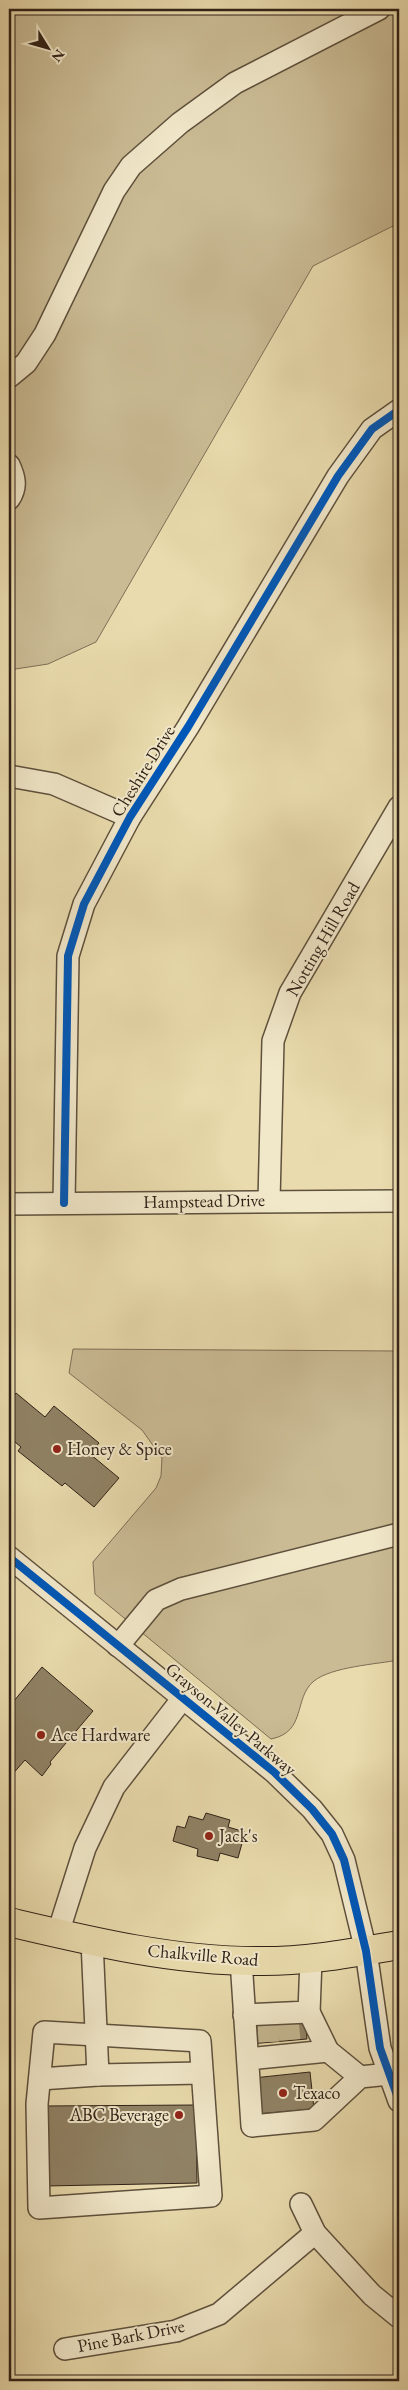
<svg xmlns="http://www.w3.org/2000/svg" width="408" height="2390" font-family="'EB Garamond',serif">
<rect width="100%" height="100%" fill="#e9dbad"/>
<filter id="stains"><feTurbulence type="fractalNoise" baseFrequency=".004" numOctaves="4"/><feColorMatrix values="0 0 0 0 .2 0 0 0 0 .09 0 0 0 0 .02 0 0 0 .5 -.17"/></filter>
<radialGradient id="worn" r=".72"><stop offset=".6" stop-color="#630" stop-opacity="0"/><stop offset="1" stop-color="#630" stop-opacity=".3"/></radialGradient>
<g fill="#cabb94" stroke="#7d6e56">
<path d="M9,9H399V223L313,266L96,642L48,664L9,670Z"/>
<path d="M73,1349L399,1351V1660C377,1664 331,1667 314,1681C293,1698 307,1732 271,1739L95,1594L93,1562L156,1488L161,1476L162,1458L142,1430L69,1373Z"/>
</g>
<g fill="#908265" stroke="#302117">
<path d="M16,1393L45,1417L54,1406L99,1443L90,1454L119,1478L94,1507L65,1483L62,1486L18,1451L21,1447L9,1437V1402Z"/>
<path d="M42,1667L93,1711L50,1762L51,1764L42,1776L25,1760L10,1777L9,1707Z"/>
<path d="M206,1813L230,1820L228,1827L245,1832L238,1858L220,1853L218,1861L197,1856L198,1849L173,1841L177,1826L185,1828L189,1816L203,1820Z"/>
<path d="M305,2018L307,2039L250,2044L248,2023Z"/>
<path d="M310,2072L314,2109L257,2114L253,2078Z"/>
<path d="M196,2105L197,2183L46,2186L44,2106Z"/>
</g>
<g fill="none" stroke-linecap="round" stroke-linejoin="round">
<g stroke="#c4b68f" stroke-width="21" stroke-dasharray="21 11" stroke-linecap="butt">
<path d="M288,2019L290,2041"/>
<path d="M268,2021L269,2043"/>
</g>
<defs>
<g id="minor">
<path d="M9,377L26,363L45,334L114,191L131,166L180,123L235,83L379,9"/>
<path d="M9,465C15,478 17,487 9,499"/>
<path d="M9,776L54,784L130,817"/>
<path d="M269,1200L273,1041L290,993L399,807"/>
<path d="M64,1203L68,956L84,904L130,817L188,727L338,476L372,429L399,410"/>
<path d="M9,1204L399,1201"/>
<path d="M9,1557L274,1772L312,1809L332,1834L344,1860L366,1951L380,2048L399,2101"/>
<path d="M118,1646L156,1600L181,1589L399,1534"/>
<path d="M58,1933L85,1848L114,1787L183,1698"/>
<path d="M92,1941L98,2075L202,2073"/>
<path d="M241,1960L252,2126L314,2120L360,2077L399,2073"/>
<path d="M309,2012L328,2051L360,2077"/>
<path d="M244,2015L309,2012L311,1959"/>
<path d="M44,2032L200,2041L211,2196L39,2208L37,2104Z"/>
<path d="M248,2059L328,2051"/>
<path d="M40,2079L98,2075"/>
<path d="M301,2204L315,2233L372,2295L399,2317"/>
<path d="M65,2349L176,2331L219,2314L315,2233"/>
</g>
<path id="major" d="M9,1922C90,1941 172,1961 256,1961C304,1962 352,1953 399,1945"/>
</defs>
<use href="#minor" stroke="#5e503c" stroke-width="24"/>
<use href="#major" stroke="#302117" stroke-width="30"/>
<use href="#minor" stroke="#f1e8ca" stroke-width="21"/>
<use href="#major" stroke="#e9dbad" stroke-width="28"/>
<defs>
<g id="cycleway">
<path d="M64,1203L68,956L84,904L130,817L188,727L338,476L372,429L399,410"/>
<path d="M9,1557L274,1772L312,1809L332,1834L344,1860L366,1951L380,2048L399,2101"/>
</g>
</defs>
<use href="#cycleway" stroke="#f1e8ca" stroke-width="11"/>
<use href="#cycleway" stroke="#0057b8" stroke-width="8"/>
</g>
<g fill="#8f2418" stroke="#f1e8ca" stroke-width="2">
<circle cx="57" cy="1449" r="5"/>
<circle cx="41" cy="1735" r="5"/>
<circle cx="209" cy="1836" r="5"/>
<circle cx="283" cy="2093" r="5"/>
<circle cx="179" cy="2115" r="5"/>
</g>
<g text-anchor="middle" stroke-width="4" stroke-linejoin="round" paint-order="stroke">
<g font-size="18" fill="#302117" stroke="#f1e8ca">
<text transform="translate(143 771) rotate(-58)" y="6">Cheshire Drive</text>
<text transform="translate(323 939) rotate(-60)" y="6">Notting Hill Road</text>
<text transform="translate(204 1201) rotate(-1)" y="6">Hampstead Drive</text>
<text transform="translate(231 1719) rotate(40)" y="6">Grayson Valley Parkway</text>
<text transform="translate(203 1955) rotate(5)" y="6">Chalkville Road</text>
<text transform="translate(131 2336) rotate(-11)" y="6">Pine Bark Drive</text>
</g>
<g font-size="18" fill="#302117" stroke="#f1e8ca" text-anchor="start">
<text x="67" y="1455">Honey &amp; Spice</text>
<text x="51" y="1741">Ace Hardware</text>
<text x="219" y="1842">Jack's</text>
<text x="293" y="2099">Texaco</text>
<text x="169" y="2121" text-anchor="end">ABC Beverage</text>
</g>
</g>
<rect width="408" height="2390" fill="none" stroke="#e9dbad" stroke-width="30"/>
<rect x="10" y="10" width="388" height="2370" fill="none" stroke="#302117" stroke-width="2.5"/>
<rect x="15" y="15" width="378" height="2360" fill="none" stroke="#302117"/>
<g transform="translate(48 48) rotate(127)" stroke="#f1e8ca" stroke-width="4" paint-order="stroke">
<path d="M0-4L9 19L0 12L-9 19Z" fill="#302117"/>
<text y="-8" font-size="14" font-weight="bold" text-anchor="middle" fill="#302117">N</text>
</g>
<rect width="100%" height="100%" filter="url(#stains)"/>
<rect width="100%" height="100%" fill="url(#worn)"/>
</svg>
